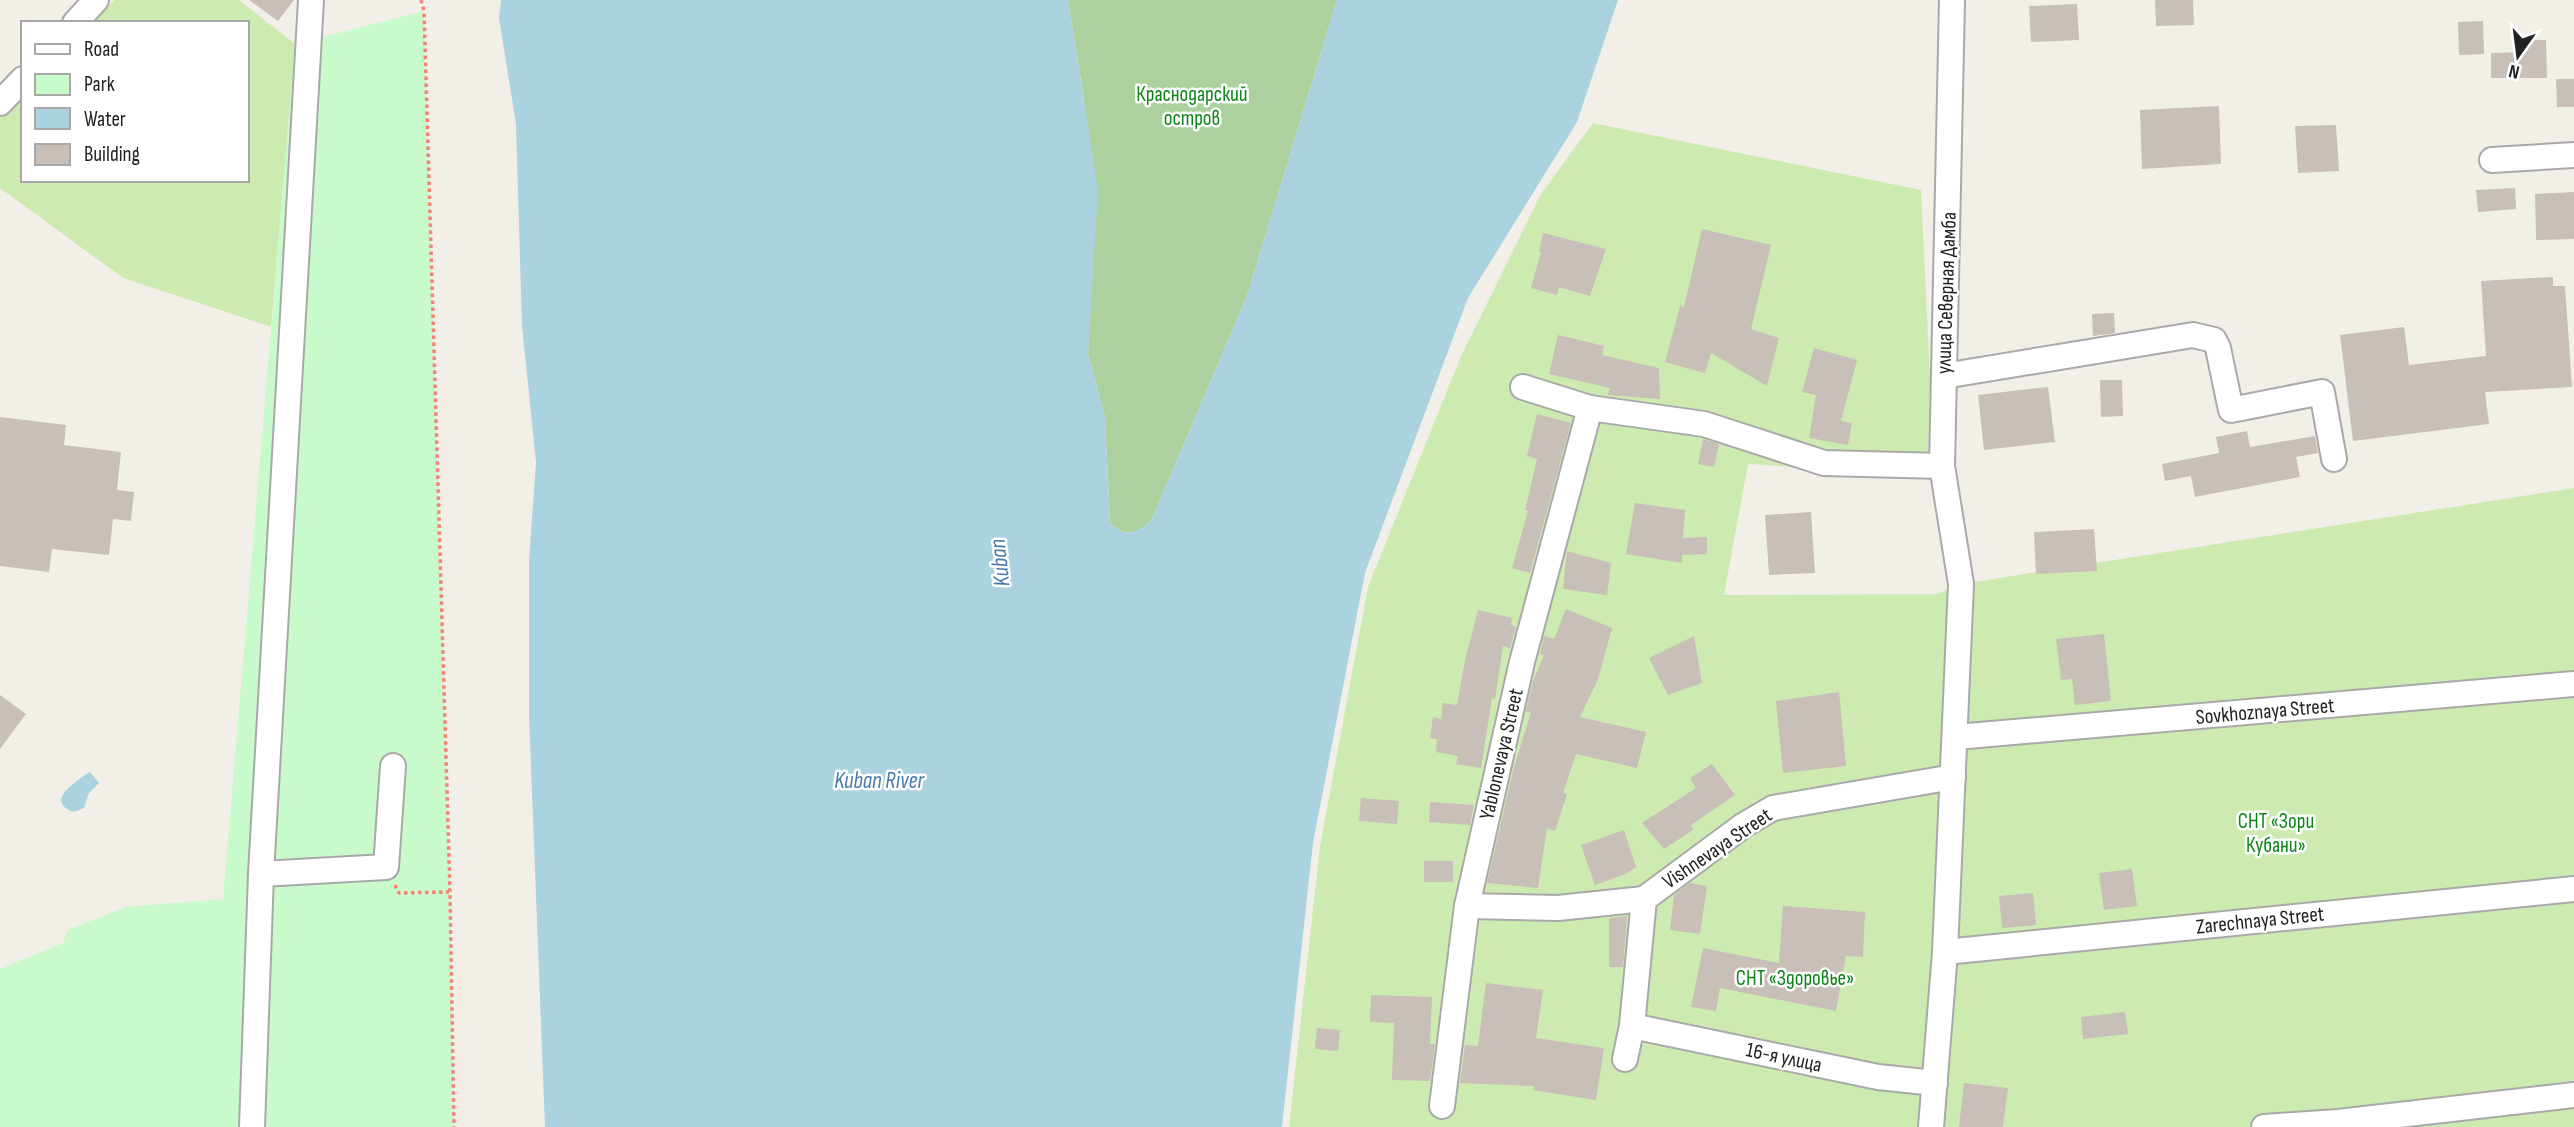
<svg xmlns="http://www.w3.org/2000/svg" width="2574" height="1127" font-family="'Sofia Sans Condensed',sans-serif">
<rect width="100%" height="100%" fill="#f2efe9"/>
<g fill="#cdebb0">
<path d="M114,0H239L295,44L271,327L123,278L0,188V116L23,94V180H247V23H93Z"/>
<path d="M1593,123L1921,190L1930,379L1928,455L1924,475L1748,464L1724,595L1937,594L1961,584L2574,488V1127H1289L1320,846L1368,587L1461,356L1541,194Z"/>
</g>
<path fill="#add19e" d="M1068,0H1337L1247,296L1151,521C1136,534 1126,538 1110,523L1105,417L1088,354L1091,285L1084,100Z"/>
<path fill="#c8facc" d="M424,11L450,892L454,1127H0V969L63,943L68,930L125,907L223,899L295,44Z"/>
<g fill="#aad3df">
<path d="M501,0H1068L1098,190L1088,354L1105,417L1110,523C1125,538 1136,534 1151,521L1247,296L1337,0H1618L1577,122L1468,298L1365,573L1313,843L1282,1127H545L529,715V561L536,462L522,326L516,124L499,18Z"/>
<path d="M90,772L99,783L89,793L84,808L74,812C43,801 78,780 90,772Z"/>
</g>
<g fill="#c7bfb8">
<path d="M249,0H294L278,21Z"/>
<path d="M2155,0H2193L2194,25L2156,26Z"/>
<path d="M2077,4L2079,40L2031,42L2029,6Z"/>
<path d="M2483,21L2484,54L2459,55L2458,22Z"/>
<path d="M2524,40H2546L2547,78H2491V53L2525,52Z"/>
<path d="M2556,79H2574V107H2557Z"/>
<path d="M2219,106L2221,164L2142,169L2140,110Z"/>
<path d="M2336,125L2339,171L2298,173L2295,126Z"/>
<path d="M2515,188L2516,209L2478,212L2476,190Z"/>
<path d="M2574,192V239L2536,240L2535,194Z"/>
<path d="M1702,229L1771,245L1751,329L1779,338L1767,386L1711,353L1705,373L1665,362L1680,306L1684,307Z"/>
<path d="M1543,233L1606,249L1590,296L1559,287L1557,295L1531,288L1541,252L1539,251Z"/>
<path d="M2553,277V286H2565L2572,387L2485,392L2489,424L2353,441L2340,335L2404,327L2409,365L2486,356L2481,281Z"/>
<path d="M2114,313L2115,333L2093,336L2092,314Z"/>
<path d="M1558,335L1604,346L1602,355L1659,368L1660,399L1608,395L1610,388L1549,374Z"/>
<path d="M1814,348L1857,360L1841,421L1852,423L1848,445L1809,438L1816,395L1802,392Z"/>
<path d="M2100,380H2122L2123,416L2101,417Z"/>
<path d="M2048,387L2055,442L1984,450L1978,395Z"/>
<path d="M1537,414L1571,423L1530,573L1512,568L1528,511L1525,510L1537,459L1527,456Z"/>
<path d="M0,417L66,425L64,445L121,452L117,490L134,492L131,521L113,519L109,555L52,549L49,572L0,566Z"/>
<path d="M2247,431L2250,447L2315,436L2318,453L2296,457L2300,477L2195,497L2191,476L2165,481L2162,464L2219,453L2216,437Z"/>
<path d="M1703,439L1719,444L1714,467L1698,464Z"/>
<path d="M1635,503L1685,510L1683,538L1707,537V554L1682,555V563L1626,554Z"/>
<path d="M1811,512L1815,573L1769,575L1765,515Z"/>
<path d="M2094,529L2097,571L2036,574L2034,532Z"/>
<path d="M1567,551L1611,563L1607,595L1563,589Z"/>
<path d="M1566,609L1612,628L1598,679L1580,717L1646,732L1637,768L1576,754L1563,793L1567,794L1555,831L1547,828L1538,888L1487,883L1514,767L1531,712L1526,711L1533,681L1544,655L1540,654L1544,636L1554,639Z"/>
<path d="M1478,610L1512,618L1511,625L1516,627L1510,648L1503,646L1495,699L1492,698L1481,768L1456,764L1458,756L1436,752L1437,739L1430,738L1433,717L1441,719L1443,703L1457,705L1465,660Z"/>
<path d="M2104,634L2111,701L2075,705L2072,679L2061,680L2056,639Z"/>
<path d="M1694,636L1702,683L1668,695L1649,658Z"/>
<path d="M1839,692L1846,766L1783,773L1776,701Z"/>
<path d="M0,695L26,714L0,749Z"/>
<path d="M1712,764L1735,795L1691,825L1693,830L1664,849L1642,823L1696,788L1690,778Z"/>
<path d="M1361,798L1399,801L1397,824L1359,821Z"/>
<path d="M1430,802L1474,805L1470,825L1429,822Z"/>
<path d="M1624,830L1636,867L1626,874L1595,885L1581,845Z"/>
<rect x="1424" y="861" width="29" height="21"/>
<path d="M2132,869L2137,906L2104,910L2099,873Z"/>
<path d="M1690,883L1707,886L1700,934L1670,930L1674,895Z"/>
<path d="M2033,893L2036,925L2002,928L1999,896Z"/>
<path d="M1783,906L1865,912L1863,957L1846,956L1836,1011L1720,988L1716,1011L1691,1007L1703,948L1779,963Z"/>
<path d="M1627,916L1623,967H1609V918Z"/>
<path d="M1486,983L1543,990L1536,1038L1604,1048L1596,1100L1533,1090L1534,1086L1460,1083L1465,1045L1478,1046Z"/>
<path d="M1371,995L1432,997L1430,1044H1435L1430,1081L1392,1080L1394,1023L1370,1022Z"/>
<path d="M2125,1012L2128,1034L2083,1039L2081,1017Z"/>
<path d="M1317,1028L1340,1030L1338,1051L1315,1049Z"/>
<path d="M1964,1083L2008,1088L2003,1127H1959Z"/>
</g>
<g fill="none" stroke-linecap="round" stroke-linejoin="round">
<defs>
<g id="minor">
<path d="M75,23L96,0"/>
<path d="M0,103L23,79"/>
<path d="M2492,160L2574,155"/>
<path d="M1944,376L2193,335L2214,340L2218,348L2231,410L2322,392L2334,459"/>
<path d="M1523,387L1590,408L1704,424L1824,463L1942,466"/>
<path d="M1956,737L2574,684"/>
<path d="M261,874L386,867L393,766"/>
<path d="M1467,906L1558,908L1644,899"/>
<path d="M1945,952L2574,889"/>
<path d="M1632,1026L1878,1077L1935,1083"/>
<path d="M1625,1059L1632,1026L1644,899L1744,825L1773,808L1953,777"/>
<path d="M1442,1106L1467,906L1522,662L1590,408"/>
<path d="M252,1127L261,874L311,0"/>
<path d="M1931,1127L1945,952L1961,584L1942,466L1952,0"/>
<path d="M2264,1127L2338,1122L2574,1095"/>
</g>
</defs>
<use href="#minor" stroke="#a9a9a9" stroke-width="28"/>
<g stroke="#fa8072" stroke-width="3.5" stroke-dasharray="3.5 3.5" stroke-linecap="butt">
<path d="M421,0L424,11L450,892L454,1127"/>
<path d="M395,885L399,893L449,892"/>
</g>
<use href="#minor" stroke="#fff" stroke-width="24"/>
</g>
<g text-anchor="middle" stroke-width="5" stroke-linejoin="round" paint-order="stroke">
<g font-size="21" fill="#0c8416" stroke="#fff">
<text x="1192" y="101">Краснодарский<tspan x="1192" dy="24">остров</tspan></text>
<text x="2276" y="828">СНТ «Зори<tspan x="2276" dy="24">Кубани»</tspan></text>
<text x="1795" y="985">СНТ «Здоровье»</text>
</g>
<g font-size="21" fill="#222" stroke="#fff">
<text transform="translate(1946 293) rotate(-88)" y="7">улица Северная Дамба</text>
<text transform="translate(2265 711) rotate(-5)" y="7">Sovkhoznaya Street</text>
<text transform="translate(1501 754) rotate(-77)" y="7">Yablonevaya Street</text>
<text transform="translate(1717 848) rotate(-34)" y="7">Vishnevaya Street</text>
<text transform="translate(2260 920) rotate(-6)" y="7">Zarechnaya Street</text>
<text transform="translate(1784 1057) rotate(12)" y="7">16-я улица</text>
</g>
<g font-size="23" font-style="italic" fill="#4a7aab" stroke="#fff">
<text transform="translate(999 563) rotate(-96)" y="8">Kuban</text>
<text x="879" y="788">Kuban River</text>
</g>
</g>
<rect x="21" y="21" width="228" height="161" fill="#ffffff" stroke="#a7a7a7" stroke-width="2"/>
<rect x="35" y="44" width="35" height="10" fill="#ffffff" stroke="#a7a7a7" stroke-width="2"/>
<text x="84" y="56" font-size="21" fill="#222222">Road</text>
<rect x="35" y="74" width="35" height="21" fill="#c8facc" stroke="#a7a7a7" stroke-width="2"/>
<text x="84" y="91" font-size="21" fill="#222222">Park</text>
<rect x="35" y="108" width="35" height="21" fill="#aad3df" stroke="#a7a7a7" stroke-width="2"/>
<text x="84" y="126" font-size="21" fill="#222222">Water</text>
<rect x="35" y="144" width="35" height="21" fill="#c7bfb8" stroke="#a7a7a7" stroke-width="2"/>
<text x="84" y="161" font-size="21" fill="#222222">Building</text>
<g transform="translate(2518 56) rotate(194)" stroke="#ffffff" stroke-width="5" paint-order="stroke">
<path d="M0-5L12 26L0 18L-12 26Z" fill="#222222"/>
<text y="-10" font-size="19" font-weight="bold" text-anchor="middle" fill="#222222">N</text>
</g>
</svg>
